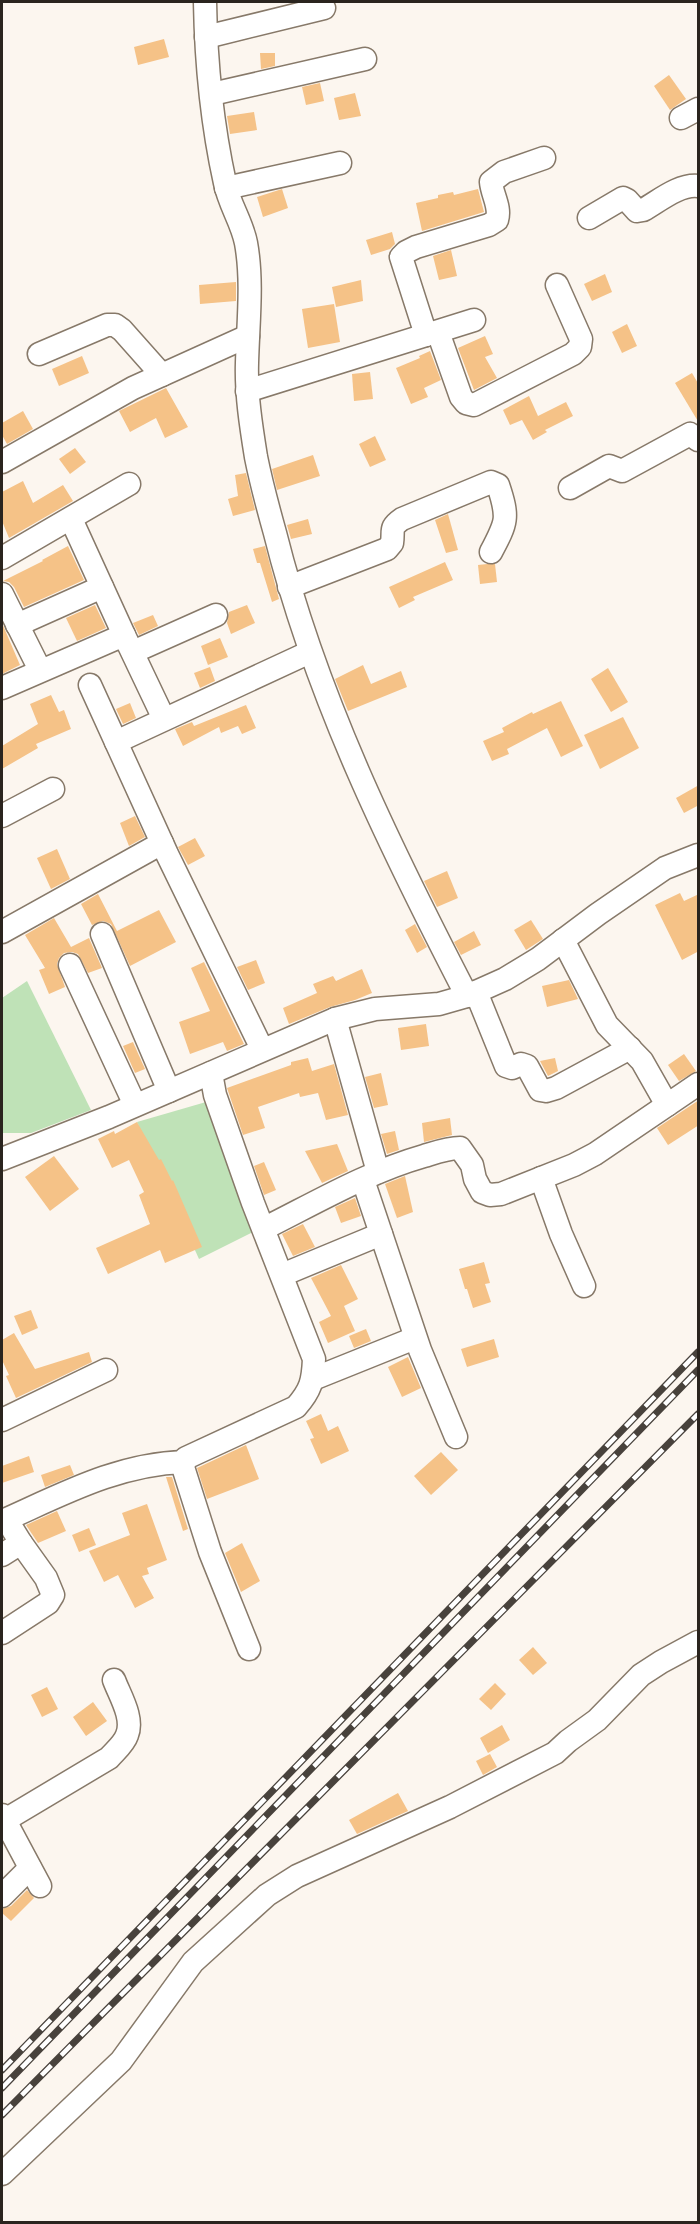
<svg xmlns="http://www.w3.org/2000/svg" width="700" height="2224" font-family="'Fira Sans',sans-serif">
<rect width="100%" height="100%" fill="#fcf6ef"/>
<g fill="#bfe2b7">
<path d="M27,981L91,1110L31,1133H3L2,998Z"/>
<path d="M206,1102L257,1230L199,1259L137,1122Z"/>
</g>
<g fill="#f5c287">
<path d="M164,39L169,57L138,65L134,47Z"/>
<path d="M260,53H275V66L261,69Z"/>
<path d="M669,75L686,99L670,110L654,86Z"/>
<path d="M320,83L324,101L306,105L302,87Z"/>
<path d="M355,93L361,116L339,120L334,98Z"/>
<path d="M254,112L257,130L230,134L227,116Z"/>
<path d="M282,189L288,208L263,217L257,197Z"/>
<path d="M478,189L484,212L422,231L416,203L438,198V195L453,192L454,195Z"/>
<path d="M392,232L395,244L390,249L371,255L366,240Z"/>
<path d="M451,250L457,276L439,280L433,256Z"/>
<path d="M605,274L612,292L592,301L584,284Z"/>
<path d="M361,280L363,301L336,307L332,287Z"/>
<path d="M236,282V301L200,304L199,285Z"/>
<path d="M334,304L340,342L308,348L302,309Z"/>
<path d="M627,324L637,346L622,353L612,332Z"/>
<path d="M485,336L493,354L485,357L497,378L474,390L458,348Z"/>
<path d="M430,351L441,380L424,388L428,397L411,404L396,368L420,358L419,356Z"/>
<path d="M82,356L89,373L59,386L52,369Z"/>
<path d="M370,372L373,399L354,401L352,374Z"/>
<path d="M692,373L699,385V423L675,383Z"/>
<path d="M166,388L188,427L165,438L156,418L130,432L119,411Z"/>
<path d="M529,396L538,416L566,402L573,416L545,430L547,432L533,440L522,420L510,425L503,410Z"/>
<path d="M23,411L33,429L7,444L2,435V423Z"/>
<path d="M375,436L386,460L370,467L359,444Z"/>
<path d="M75,448L86,462L70,474L59,459Z"/>
<path d="M313,455L320,476L277,490L272,469Z"/>
<path d="M246,473L255,510L233,516L228,499L238,496L235,475Z"/>
<path d="M23,481L33,503L63,485L73,501L9,538L2,521V492Z"/>
<path d="M448,514L458,550L446,553L435,520Z"/>
<path d="M308,519L312,534L291,539L287,525Z"/>
<path d="M68,546L84,580L24,607L14,587L9,582L3,581L43,561L42,560Z"/>
<path d="M265,546L279,599L272,602L260,563H257L253,549Z"/>
<path d="M445,562L453,580L413,597L415,600L399,608L389,587Z"/>
<path d="M487,564H495L497,582L480,584L478,565Z"/>
<path d="M95,605L106,628L77,641L66,618Z"/>
<path d="M247,605L255,623L231,634L227,623L229,612Z"/>
<path d="M153,615L158,626L139,635L133,623Z"/>
<path d="M2,623L20,665L2,674Z"/>
<path d="M220,638L228,657L208,665L201,646Z"/>
<path d="M363,665L371,684L401,671L407,687L348,711L335,679Z"/>
<path d="M210,667L215,681L200,688L194,673Z"/>
<path d="M608,668L628,702L611,712L591,679Z"/>
<path d="M51,695L59,712L64,710L71,729L36,744L38,748L2,769V746L38,724L30,704Z"/>
<path d="M561,701L583,746L561,757L547,728L507,749L509,754L492,761L483,741L504,732L502,728L532,712L533,714Z"/>
<path d="M130,703L136,718L123,724L116,709Z"/>
<path d="M246,705L256,728L242,734L238,726L221,733L219,727L183,746L175,729L192,722L194,726Z"/>
<path d="M623,717L639,748L600,769L584,735Z"/>
<path d="M699,785V805L684,813L676,798Z"/>
<path d="M135,816L145,837L129,846L120,823Z"/>
<path d="M195,838L205,856L188,865L178,847Z"/>
<path d="M57,849L70,879L51,889L37,858Z"/>
<path d="M447,871L458,898L437,907L424,881Z"/>
<path d="M680,893L684,901L699,894V951L682,960L655,905Z"/>
<path d="M98,894L117,931L159,910L176,942L130,966L111,924L103,921L92,925L81,904Z"/>
<path d="M54,918L71,947L89,938L102,968L88,973L78,954L72,952L64,953L59,958L57,964L65,987L49,994L39,970L45,968L25,935Z"/>
<path d="M531,920L543,939L526,950L514,930Z"/>
<path d="M415,924L427,947L417,953L405,930Z"/>
<path d="M474,931L481,945L461,955L454,942Z"/>
<path d="M256,960L265,983L248,990L237,967Z"/>
<path d="M204,962L244,1044L227,1051L223,1042L190,1054L179,1022L210,1011L191,968Z"/>
<path d="M362,969L372,993L355,1000L330,1007L289,1024L283,1008L317,993L313,984L333,976L336,981Z"/>
<path d="M569,980L578,999L547,1007L542,986Z"/>
<path d="M426,1024L429,1046L401,1050L398,1028Z"/>
<path d="M133,1042L145,1069L135,1073L123,1046Z"/>
<path d="M684,1054L696,1071L679,1081L668,1065Z"/>
<path d="M308,1058L312,1071L334,1064L348,1115L326,1120L318,1093L300,1097L299,1093L258,1107L265,1128L243,1135L227,1088L291,1065V1062Z"/>
<path d="M555,1058L558,1071L548,1076L540,1061Z"/>
<path d="M381,1073L388,1105L374,1108L365,1077Z"/>
<path d="M699,1100V1125L668,1145L657,1128Z"/>
<path d="M450,1118L452,1135L424,1142L422,1123Z"/>
<path d="M137,1122L159,1160L161,1159L172,1181L173,1180L202,1247L165,1263L160,1250L108,1274L96,1248L150,1224L139,1195L144,1192L129,1160L112,1168L98,1139L114,1131L115,1134Z"/>
<path d="M395,1131L399,1150L387,1154L381,1134Z"/>
<path d="M337,1144L348,1171L322,1183L305,1151Z"/>
<path d="M54,1156L79,1189L50,1211L25,1177Z"/>
<path d="M264,1162L276,1190L264,1195L254,1166Z"/>
<path d="M405,1176L413,1212L397,1218L385,1184Z"/>
<path d="M355,1198L361,1216L341,1223L335,1207Z"/>
<path d="M303,1224L315,1247L293,1256L282,1234Z"/>
<path d="M484,1262L490,1283L485,1284L491,1302L473,1308L467,1289H465L459,1269Z"/>
<path d="M341,1265L358,1299L344,1306L355,1331L328,1343L319,1322L331,1316L311,1278Z"/>
<path d="M31,1310L38,1328L22,1335L14,1316Z"/>
<path d="M366,1329L371,1341L354,1348L349,1336Z"/>
<path d="M14,1333L35,1369L89,1352L92,1362L16,1398L6,1376L9,1375L2,1360V1340Z"/>
<path d="M494,1339L499,1357L467,1367L461,1349Z"/>
<path d="M408,1357L421,1388L402,1397L388,1367Z"/>
<path d="M321,1414L328,1431L338,1426L349,1451L321,1464L310,1439L314,1438L306,1421Z"/>
<path d="M246,1445L259,1479L207,1499L197,1468Z"/>
<path d="M441,1452L458,1470L431,1495L414,1476Z"/>
<path d="M29,1456L34,1472L2,1483V1466Z"/>
<path d="M70,1465L74,1475L45,1487L41,1475Z"/>
<path d="M166,1477H172L188,1529L183,1531Z"/>
<path d="M147,1504L167,1560L147,1568L149,1574L142,1576L154,1598L135,1608L118,1575L104,1582L89,1551L130,1535L122,1513Z"/>
<path d="M57,1511L66,1531L38,1543L26,1525Z"/>
<path d="M89,1528L96,1545L79,1552L72,1535Z"/>
<path d="M242,1543L260,1581L241,1592L225,1553Z"/>
<path d="M533,1647L547,1663L533,1675L519,1660Z"/>
<path d="M495,1683L506,1694L491,1710L479,1699Z"/>
<path d="M47,1687L58,1709L42,1717L31,1695Z"/>
<path d="M93,1702L107,1721L86,1736L73,1717Z"/>
<path d="M502,1725L510,1740L488,1753L480,1738Z"/>
<path d="M490,1754L497,1767L483,1775L476,1761Z"/>
<path d="M398,1793L408,1811L357,1834L349,1820Z"/>
<path d="M27,1890L34,1898L11,1921L2,1913V1909L11,1906Z"/>
</g>
<g fill="none" stroke-linecap="round" stroke-linejoin="round">
<defs>
<g id="minor">
<path d="M205,2C206,62 212,124 225,183C229,204 242,222 246,243C253,281 248,324 247,363C246,394 251,426 256,457C261,482 268,508 275,533C316,697 390,847 467,996"/>
<path d="M206,37L324,8"/>
<path d="M212,94L365,59"/>
<path d="M681,118L698,109"/>
<path d="M226,188L340,163"/>
<path d="M589,218L623,198L627,200L637,211L643,210C659,201 679,184 698,186"/>
<path d="M438,332L461,397L466,403L474,405L573,354L580,347L581,339L557,285"/>
<path d="M426,335L401,257L406,252L416,247L489,225L497,220C501,207 492,195 491,182L504,172L544,158"/>
<path d="M39,354L107,325H115L122,330L162,375"/>
<path d="M247,391L474,320"/>
<path d="M2,462L133,388L248,336"/>
<path d="M570,488L609,466L622,471L690,434L698,440"/>
<path d="M71,519L124,635"/>
<path d="M2,558L129,484"/>
<path d="M289,587L387,549L392,543C394,530 389,528 402,519L491,482L498,485C509,518 507,522 491,552"/>
<path d="M2,594L40,670"/>
<path d="M17,625L102,587"/>
<path d="M133,652L216,615"/>
<path d="M90,685L167,854L262,1049"/>
<path d="M2,688L124,635L164,719"/>
<path d="M116,742L310,652"/>
<path d="M2,816L53,789"/>
<path d="M2,932L162,843"/>
<path d="M102,934L169,1091"/>
<path d="M563,940L607,1025L642,1061L667,1105"/>
<path d="M70,965L135,1105"/>
<path d="M476,992L506,1066L512,1068L521,1064L527,1066L540,1090L546,1091L556,1088L630,1048"/>
<path d="M335,1019L378,1172"/>
<path d="M211,1073L215,1095L253,1203L314,1359C313,1381 311,1390 296,1407L186,1458L183,1467L210,1552L249,1649"/>
<path d="M2,1159L109,1117L335,1019L375,1009L439,1004L467,996L505,979L538,959L598,914L665,868L698,855"/>
<path d="M541,1178L561,1234L584,1286"/>
<path d="M363,1180L420,1350L456,1437"/>
<path d="M265,1228C317,1202 368,1172 424,1156C437,1152 448,1148 460,1148L472,1165L475,1179L482,1192L490,1195L501,1194L574,1165L595,1154L698,1084"/>
<path d="M282,1275L381,1234"/>
<path d="M313,1379L415,1338"/>
<path d="M2,1420L106,1370"/>
<path d="M7,1519C65,1493 119,1464 184,1462"/>
<path d="M2,1555L21,1543L13,1530"/>
<path d="M2,1633L48,1603L53,1595L46,1578L21,1543"/>
<path d="M2,1815L40,1886"/>
<path d="M5,1820L109,1758C115,1751 124,1744 127,1735C134,1718 120,1696 114,1680"/>
<path d="M2,1896L30,1868"/>
<path d="M2,2174L121,2061L193,1962L267,1895L297,1876L450,1807L555,1753L568,1741L597,1720L641,1675L661,1662L698,1642"/>
</g>
</defs>
<use href="#minor" stroke="#877969" stroke-width="25"/>
<use href="#minor" stroke="#fff" stroke-width="22"/>
<defs>
<g id="rail">
<path d="M2,2070L698,1352"/>
<path d="M2,2088L698,1370"/>
<path d="M2,2115L698,1414"/>
</g>
</defs>
<use href="#rail" stroke="#48423c" stroke-width="7"/>
<use href="#rail" stroke="#fff" stroke-width="4.5" stroke-dasharray="14" stroke-linecap="butt"/>
</g>
<rect width="700" height="2224" fill="none" stroke="#2a241e" stroke-width="6"/>
</svg>
